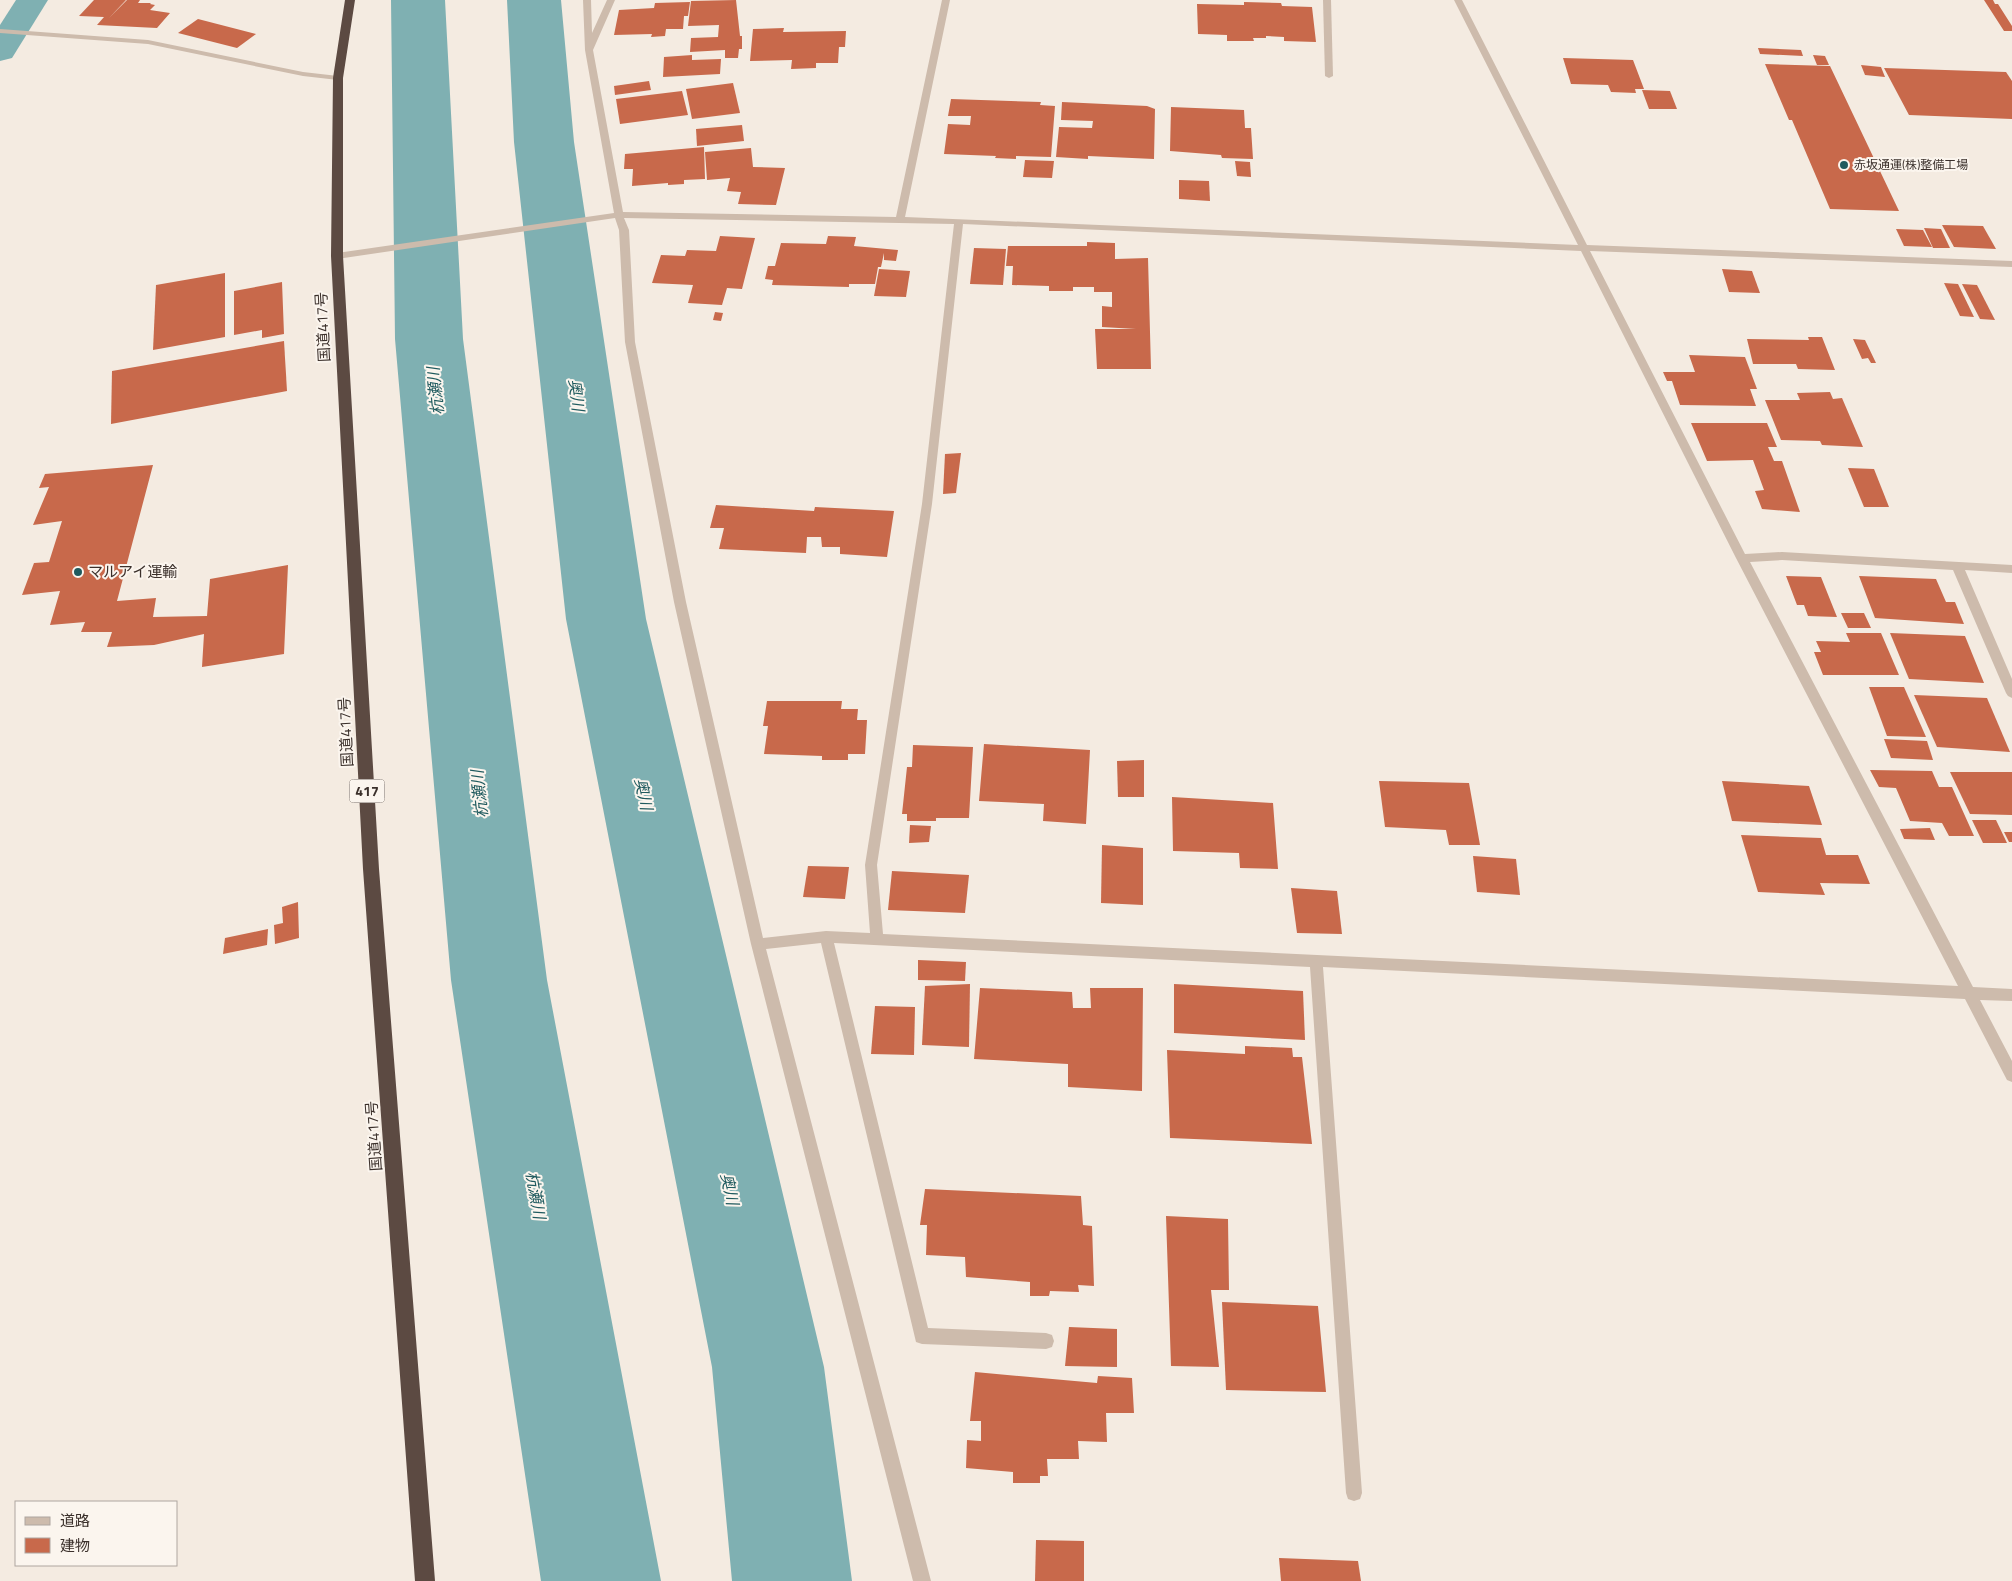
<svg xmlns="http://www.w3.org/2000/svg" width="2012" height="1581" font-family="'Titillium Web','Noto Sans JP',sans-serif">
<rect width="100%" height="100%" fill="#f4ebe1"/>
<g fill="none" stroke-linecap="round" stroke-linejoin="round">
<path fill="#7fb0b2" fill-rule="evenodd" d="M16,0H48L12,58L0,61V25Z"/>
<g fill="#7fb0b2" fill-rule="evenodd">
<path d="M391,0H445L463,339L547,980L661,1581H541L451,980L395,339Z"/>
<path d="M507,0H561L574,142L646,619L824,1367L852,1581H732L712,1367L566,619L514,142Z"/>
</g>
</g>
<g fill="#c8694b">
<path d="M94,0H126L109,18L127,0H140L138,3H151L150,4L155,5L150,10L170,13L157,28L97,25L104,17L79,16Z"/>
<path d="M736,0L740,36H742V49H739L738,58H725V50L690,52L691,38L718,37L719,25L688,26L691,1Z"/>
<path d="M1984,0H1993L1995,4H1998L2012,26V31H2004Z"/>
<path d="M690,2L688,16H684L683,29H666L665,36L651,37L652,34L614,35L619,10L654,8L655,3Z"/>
<path d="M1244,2L1281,3L1282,6L1312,7L1316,42L1284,41V37L1266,36V38H1253L1254,41H1227V35L1198,34L1197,4L1244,5Z"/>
<path d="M198,19L256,34L237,48L178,33Z"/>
<path d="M784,28L783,32L846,31L845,47H839L838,63H816V68L791,69L792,60L750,61L753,29Z"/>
<path d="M1758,48L1801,50L1803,56L1760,54Z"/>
<path d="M692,55V60L721,59L720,74L663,77L664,57Z"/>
<path d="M1813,55L1825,56L1829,65H1817Z"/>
<path d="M1563,58L1633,60L1644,89H1635L1636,93L1611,92L1608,85L1571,84Z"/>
<path d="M1765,64L1830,66L1899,211L1830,209L1792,120H1789Z"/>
<path d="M1861,65L1881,67L1885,77L1865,75Z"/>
<path d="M1884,68L2006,72L2012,81V119L1909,115Z"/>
<path d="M649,81L651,90L615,95L614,86Z"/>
<path d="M733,83L740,113L692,119L686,89Z"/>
<path d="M1642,90L1670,91L1677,109H1649Z"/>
<path d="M682,91L688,115L620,124L616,99Z"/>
<path d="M951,99L1041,102L1040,105L1055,106L1051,157L1016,156V159L995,158L996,156L944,154L948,124L970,125L971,116H948Z"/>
<path d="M1062,102L1147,106L1155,109L1154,159L1088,156V159L1056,157L1059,127L1092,128L1093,121L1061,120Z"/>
<path d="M1171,107L1244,110L1245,128H1251L1253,159L1222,158L1221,155L1170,151Z"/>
<path d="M742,125L744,141L697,146L696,129Z"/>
<path d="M704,147L705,179L684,180V184L668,185V183L632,186L633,169H624L625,154Z"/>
<path d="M751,148L753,167L785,168L776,205L738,204L741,192L727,191L730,178L707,180L705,152Z"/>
<path d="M1025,160L1054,161L1052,178L1023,177Z"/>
<path d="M1235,161L1250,162L1251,177L1237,176Z"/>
<path d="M1179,180L1209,181L1210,201L1179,199Z"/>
<path d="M1942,225L1983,226L1996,249L1954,247Z"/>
<path d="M1924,228L1941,229L1950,248H1933Z"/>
<path d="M1896,229L1923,230L1932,247L1904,246Z"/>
<path d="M720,236L755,238L742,289L727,288L722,305L688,303L693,285L652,283L661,255L685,256L687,250L716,251Z"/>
<path d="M828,236L856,237L854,246L898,250L896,261L884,260V253L881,267H878L875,284H849V287L772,285L773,280L765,279L768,266H775L781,243L826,244Z"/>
<path d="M1087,242L1115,243V259L1148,258L1151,369H1097L1095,329H1136L1102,327V306L1112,307V292H1094V287H1073V291H1049V286L1012,285L1013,266H1006L1008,246H1087Z"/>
<path d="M974,248L1006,249L1003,285L970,284Z"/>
<path d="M879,269L910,271L906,297L874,296Z"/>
<path d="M1722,269L1752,271L1760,293L1729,292Z"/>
<path d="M225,273V337L153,350L156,285Z"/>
<path d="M282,282L284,334L262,338V330L234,335V291Z"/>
<path d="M1944,283L1958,284L1974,317L1960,316Z"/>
<path d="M1962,284L1977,285L1995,320L1980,319Z"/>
<path d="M715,312L723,313L721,321L713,320Z"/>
<path d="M1808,337H1822L1835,370L1798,369L1796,364H1753L1747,339L1809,340Z"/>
<path d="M1853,339L1865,340L1876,363H1871L1868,358L1862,359Z"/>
<path d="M284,341L287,391L111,424L112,371Z"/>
<path d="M1689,355L1745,357L1757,389H1750L1756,406L1680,405L1672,381H1667L1663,372H1695Z"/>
<path d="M1830,392L1833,399L1842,398L1863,447L1822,445L1820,441L1781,440L1765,400H1800L1797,393Z"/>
<path d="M1691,423H1767L1777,447H1768L1774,461H1782L1800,512L1762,509L1755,491L1764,490L1753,460L1707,461Z"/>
<path d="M961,453L956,493L943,494L945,454Z"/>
<path d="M153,465L117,601L156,598L153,617L207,616L210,579L288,565L284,654L202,667L204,634L154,645L107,647L112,632H81L85,622L50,625L60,591L22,595L34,563L49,562L62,521L33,525L49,487L39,488L45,474Z"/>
<path d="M1848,468L1874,469L1889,507H1864Z"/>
<path d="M716,505L814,511L815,507L894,511L887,557L840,554V547H822L821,537H807L806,553L719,549L724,528H710Z"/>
<path d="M1786,576L1821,577L1837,617L1808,616L1804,605H1797Z"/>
<path d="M1859,576L1936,579L1946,602H1955L1964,624L1875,618Z"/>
<path d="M1841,613H1864L1871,628H1848Z"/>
<path d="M1846,633H1881L1899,675H1823L1814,652H1821L1816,641L1850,642Z"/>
<path d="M1890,633L1965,636L1984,683L1909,679Z"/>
<path d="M1869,687H1904L1926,737L1887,736Z"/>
<path d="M1914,695L1987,698L2010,752L1937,747Z"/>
<path d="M767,701H842L841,709H858L857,720H867L865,754H848V760H822V756L764,754L768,726H763Z"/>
<path d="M1884,739L1927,741L1933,760L1891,758Z"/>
<path d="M984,744L1090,750L1086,824L1043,821L1044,804L979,801Z"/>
<path d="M913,745L973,747L969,818H936V821H907V814H902L907,767H912Z"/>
<path d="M1144,760V797H1118L1117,761Z"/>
<path d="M1870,770L1932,771L1939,787H1952L1974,836H1949L1942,823L1910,821L1896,788L1879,787Z"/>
<path d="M1950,772H2012V815L1970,814Z"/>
<path d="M1379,781L1469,783L1480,845H1449L1446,830L1385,827Z"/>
<path d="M1722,781L1809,786L1822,825L1732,821Z"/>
<path d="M1172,797L1273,803L1278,869L1240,868L1239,853L1173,851Z"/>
<path d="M1972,820H1996L2007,843H1983Z"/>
<path d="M910,825L931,826L929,842L909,843Z"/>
<path d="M1930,828L1935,840L1904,839L1900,829Z"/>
<path d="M2004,832H2012V842H2009Z"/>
<path d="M1741,835L1821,838L1826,855H1858L1870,884L1820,883L1825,895L1758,892Z"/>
<path d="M1102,845L1143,848V905L1101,903Z"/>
<path d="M1473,856L1516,859L1520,895L1477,892Z"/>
<path d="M808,866L849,867L845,899L803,897Z"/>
<path d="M892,871L969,875L965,913L888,910Z"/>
<path d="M1291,888L1337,891L1342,934L1297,933Z"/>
<path d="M298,902L299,938L275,944L274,925L283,923L282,907Z"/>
<path d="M268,929L267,945L223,954L225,938Z"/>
<path d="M918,960L966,962L965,981L918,980Z"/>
<path d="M970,984L969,1047L922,1045L925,986Z"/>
<path d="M1174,984L1303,991L1305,1040L1174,1033Z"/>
<path d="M980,988L1072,992L1073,1008H1091L1090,988H1143L1142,1091L1068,1087V1064L974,1059Z"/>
<path d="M875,1006L915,1007L914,1055L871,1054Z"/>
<path d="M1245,1046L1292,1048L1293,1057H1302L1312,1144L1170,1138L1167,1050L1245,1054Z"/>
<path d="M925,1189L1081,1196L1083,1225L1092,1226L1094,1286L1078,1285L1079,1292L1050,1291L1049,1296H1030V1282L966,1277L965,1257L926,1255L927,1225H920Z"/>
<path d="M1166,1216L1228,1219L1229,1290H1211L1219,1367L1171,1366Z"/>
<path d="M1222,1302L1318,1306L1326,1392L1226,1390Z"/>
<path d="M1069,1327L1117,1329V1367L1065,1366Z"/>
<path d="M975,1372L1097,1383L1098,1376L1132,1378L1134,1413H1106L1107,1442L1078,1441L1079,1459H1047L1048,1476H1040V1483H1013V1472L966,1468L967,1440L981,1441V1421H970Z"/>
<path d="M1036,1540L1084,1541V1581H1035Z"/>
<path d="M1279,1558L1358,1561L1361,1581H1281Z"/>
</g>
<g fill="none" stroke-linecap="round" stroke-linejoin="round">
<g fill="#cdbbac" fill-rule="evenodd">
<path d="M583,0H591L592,33L607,0H615L593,50L623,212L896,217L942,0H950L905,217L1578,245L1454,0H1462L1587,245L2012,261V267L1590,251L1745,554L1782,552L2012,565V573L1965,570L2012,679V698L2008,696L2006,693L1953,570L1782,560L1750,562L1973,987L2012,989V1001L1980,1000L2012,1061V1082L2007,1080L1965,999L1323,967L1362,1493L1360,1499L1354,1501L1348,1499L1346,1493L1310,967L834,943L928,1328L1046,1333L1052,1335L1054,1341L1052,1347L1046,1349L922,1344L916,1342L821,943L766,949L931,1581H913L751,944L674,602L625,342L619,230L615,218L337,259L332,256L337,253L614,213L585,50ZM624,218L954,224L922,504L865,865L870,933L826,931L763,938L686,602L635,342L629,230ZM963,224L1581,251L1736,558L1958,986L883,934L877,865L932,504Z"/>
<path d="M1323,0H1331L1333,76L1329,78L1325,76Z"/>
<path d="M0,29L148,40L303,72L338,76L342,78L338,80L303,76L148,44L0,33Z"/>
</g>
<path fill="#5c4a42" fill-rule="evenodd" d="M345,0H355L343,78V256L379,869L435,1581H415L363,869L331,256L333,78Z"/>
</g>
<g fill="#1f5a5e" stroke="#fbf5ee" stroke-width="2">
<circle cx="1844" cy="165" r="5"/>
<circle cx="78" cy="572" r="5"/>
</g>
<g text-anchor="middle" stroke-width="4" stroke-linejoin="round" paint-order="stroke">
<g font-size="12" fill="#3b302b" stroke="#fbf5ee" text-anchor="start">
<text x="1854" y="169">赤坂通運(株)整備工場</text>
</g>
<rect fill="#fbf5ee" stroke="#756b66" stroke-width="1" x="349.5" y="779.5" width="35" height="23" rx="4"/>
<g font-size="14" font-weight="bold" fill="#3b302b">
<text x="367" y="796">417</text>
</g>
<g font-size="15" fill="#3b302b" stroke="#fbf5ee">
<text transform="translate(323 327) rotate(-93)" y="5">国道417号</text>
<text transform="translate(346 732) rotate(-93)" y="5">国道417号</text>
<text transform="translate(374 1136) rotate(-94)" y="5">国道417号</text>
</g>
<g font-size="15" fill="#3b302b" stroke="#fbf5ee" text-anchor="start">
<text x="88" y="577">マルアイ運輸</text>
</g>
<g font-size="16" font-style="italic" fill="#1f5a5e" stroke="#fbf5ee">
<text transform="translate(435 391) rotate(-96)" y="6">杭瀬川</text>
<text transform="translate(577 395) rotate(83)" y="6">奥川</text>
<text transform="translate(479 794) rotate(-96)" y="6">杭瀬川</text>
<text transform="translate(644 794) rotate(78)" y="6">奥川</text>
<text transform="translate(730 1189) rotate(78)" y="6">奥川</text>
<text transform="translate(536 1195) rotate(80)" y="6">杭瀬川</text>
</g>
</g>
<rect x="15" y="1501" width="162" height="65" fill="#fbf5ee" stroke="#aea6a0"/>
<rect x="25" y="1517" width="25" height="8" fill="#cdbbac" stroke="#aea6a0"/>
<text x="60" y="1526" font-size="15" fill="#3b302b">道路</text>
<rect x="25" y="1538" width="25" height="15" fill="#c8694b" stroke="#aea6a0"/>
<text x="60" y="1551" font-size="15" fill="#3b302b">建物</text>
</svg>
